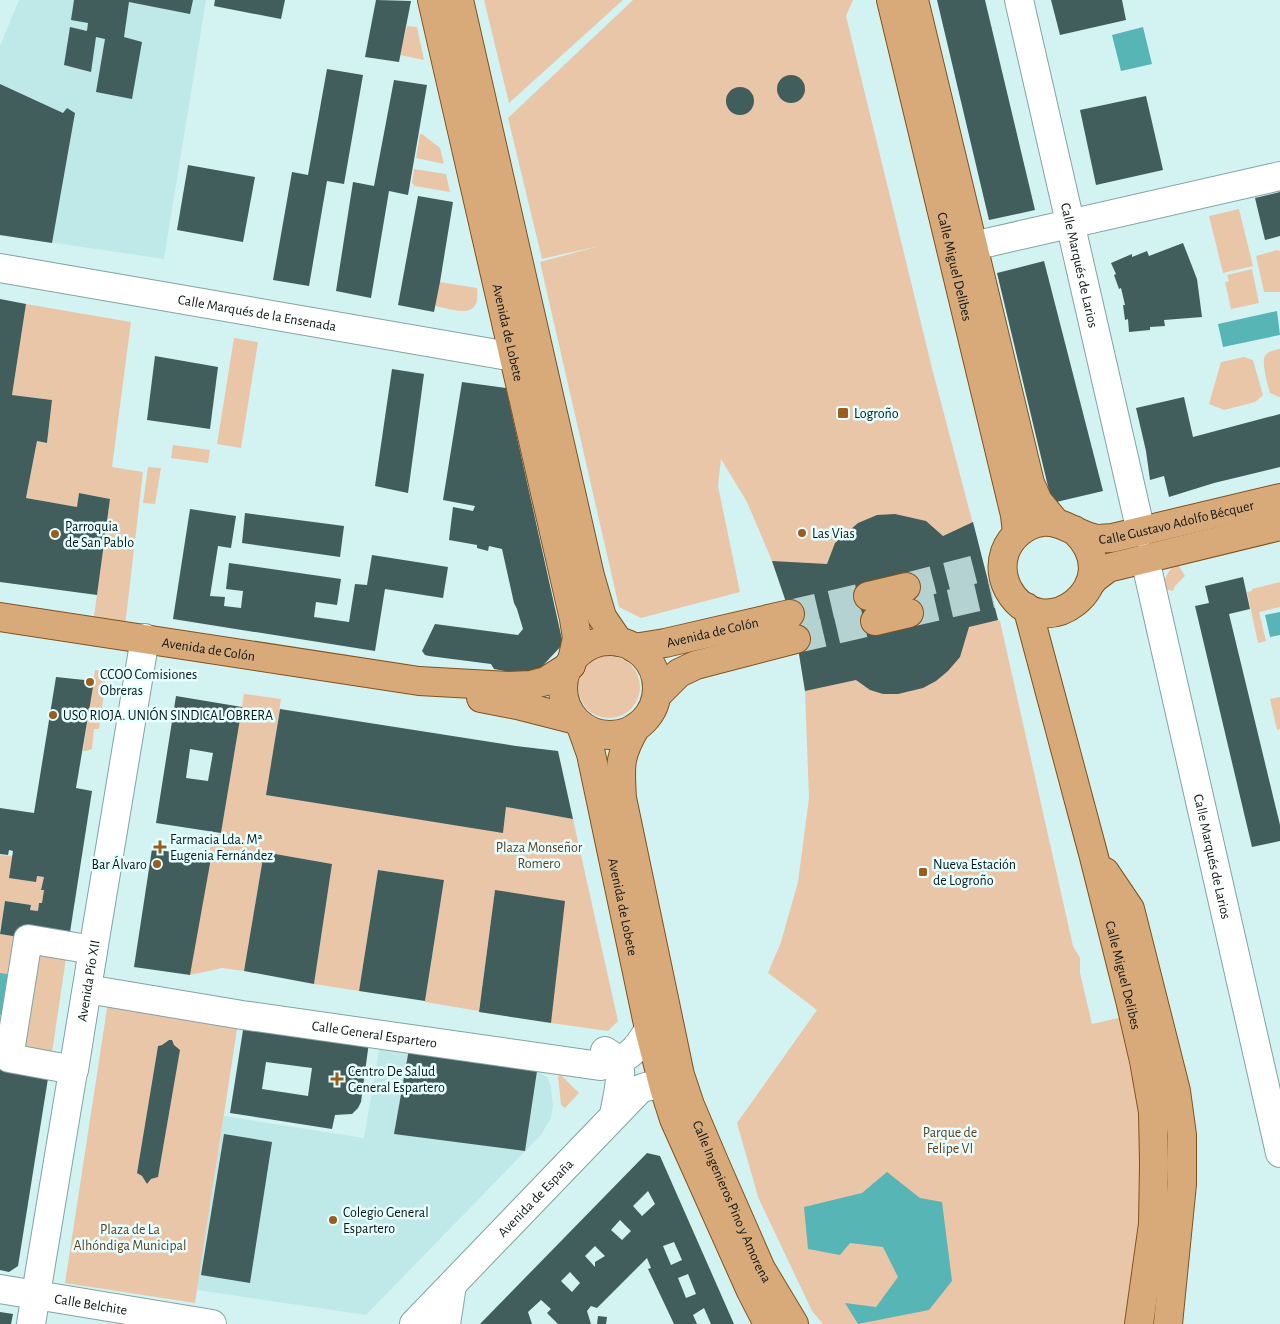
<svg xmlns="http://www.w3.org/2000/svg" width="1280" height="1324" font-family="'Alegreya Sans',sans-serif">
<rect width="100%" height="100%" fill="#d3f3f3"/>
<g fill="#bfe9e8">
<path d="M19,0H206L164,259L0,235V46Z"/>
<path d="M380,1044L537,1071L547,1077L551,1087L553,1106L551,1118L541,1135L366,1315L197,1290L224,1116L364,1138Z"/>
</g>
<g fill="#eac6a8" fill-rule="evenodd">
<path d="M484,0H623L509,103Z"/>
<path d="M633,0H853L846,16L933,372L998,619L1000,621L1073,946L1080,958V973L1092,1024L1131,1015L1144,1061L1139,1324H823L812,1311L758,1197L737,1123L817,1010L768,973L781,942L798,882L809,798L805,691L799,654L784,593L772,561L747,502L721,459L718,486L740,592L641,618L619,607L540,262L599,246L542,259L508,118Z"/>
<path d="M407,26L417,27L424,60L400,55Z"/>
<path d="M420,134H422L440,148L444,164L416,158Z"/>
<path d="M414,169L446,174L450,192L415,186L412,183Z"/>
<path d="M1239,209L1253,266L1223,273L1209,216Z"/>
<path d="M1277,250L1280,251V292H1264L1256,256Z"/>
<path d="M1252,269L1259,303L1231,309L1225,282L1229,281L1227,275Z"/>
<path d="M440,282L477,288C481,321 456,310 435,306Z"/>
<path d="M26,304L131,322L112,467L143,472L124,635L92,631L110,499L79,493L77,507L26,498L37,441L47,443L52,400L12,395Z"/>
<path d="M234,338L258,342L241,448L217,444Z"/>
<path d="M1280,349V397H1279L1270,393C1268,386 1261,362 1265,356C1268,351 1275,350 1280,349Z"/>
<path d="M1244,357L1253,360L1263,395L1255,402L1224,410L1209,404L1221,362Z"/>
<path d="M173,445L210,450L208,463L171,458Z"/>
<path d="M148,467L161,468L155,504L143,503Z"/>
<path d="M1177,563L1185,576L1175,586L1173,591L1160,588L1169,571Z"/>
<path d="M1280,582V607L1259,612L1266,641L1258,643L1247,592L1252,591V589Z"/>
<circle cx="609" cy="687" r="31"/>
<path d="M95,670L107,671L99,729H94L92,749L86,751H83Z"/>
<path d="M244,694L281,699L267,794L503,832L506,807L573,819L618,1021L608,1031L551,1023L495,890L479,1011L425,1002L444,880L378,870L359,991L314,984L332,864L264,852L244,971L222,968L190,975L212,836L221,833Z"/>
<path d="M1280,697V729L1277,730L1270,699Z"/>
<path d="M0,855L12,856L37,876L44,877L41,889L44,890L42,903H39L38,911L30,910L31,905L5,901L0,930Z"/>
<path d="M0,934L68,945L50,1066L0,1059Z"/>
<path d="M108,1002L238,1023L195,1303L65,1283ZM169,1040H171L174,1045L180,1050L158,1176L151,1179L147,1184L142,1176L137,1173L158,1046L162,1045Z"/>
<path d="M560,1074L579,1093L565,1108L561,1105L558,1077Z"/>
</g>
<g fill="#57b5b5">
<path d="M1143,27L1152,64L1121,71L1112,35Z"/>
<path d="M1277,311L1280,335L1223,347L1218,324Z"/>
<path d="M1280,612V635L1270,637L1265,615Z"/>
<path d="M0,973L19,976L13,1017L0,1015Z"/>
<path d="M887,1172L920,1198L942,1202L952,1281L929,1310L858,1324L845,1303L876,1307L898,1277L883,1247L850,1243L840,1255L808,1249L804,1207L862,1193Z"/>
</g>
<g fill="#415d5c" fill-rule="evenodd">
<path d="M74,0H193L190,14L129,2L124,37L142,42L132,99L96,92L105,39L96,37L91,72L64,65L70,27L87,31L88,23L71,20Z"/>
<path d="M215,0H285L281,19L214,6Z"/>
<path d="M376,0L411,1L399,62L365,57Z"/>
<path d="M937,0H985L1035,210L989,220Z"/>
<path d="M1051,0H1122L1126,20L1060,35Z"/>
<path d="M327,69L363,75L344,184L327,181L309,286L273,280L292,172L308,175Z"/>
<circle cx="791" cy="89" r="14"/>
<path d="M394,80L427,85L408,195L389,191L371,298L336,291L353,182L374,186Z"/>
<path d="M0,84L63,113L67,108L75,113L52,243L0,235Z"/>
<circle cx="740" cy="101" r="14"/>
<path d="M1146,96L1163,170L1096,185L1080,110Z"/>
<path d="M188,165L255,177L243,242L177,230Z"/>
<path d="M1280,192V236L1265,240L1255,198Z"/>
<path d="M418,196L453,202L440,282L434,312L398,305Z"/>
<path d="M1183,243L1197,279L1202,317L1164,320L1165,326L1150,327V330L1129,332L1128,319L1125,320L1123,305H1125L1121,288L1119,289L1114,275L1116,274L1111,263L1132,254V257L1147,251L1149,256Z"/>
<path d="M1044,261L1103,491L1052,503L997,273Z"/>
<path d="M0,299L26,304L12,395L52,400L47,443L37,441L26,498L77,507L79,493L110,499L97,595L0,582Z"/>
<path d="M155,356L218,367L210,429L147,420Z"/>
<path d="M392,369L424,374L408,493L375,486Z"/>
<path d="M462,382L506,388L563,644L535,674L527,675L494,669L491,664L429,656L425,655L422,651L435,624L518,635L523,629L517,609L514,603L502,549L489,546L488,551L477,548V545L449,540L453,507L473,511L475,506L443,500Z"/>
<path d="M1184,397L1193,437L1280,414V467L1214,483L1169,497L1164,476L1150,480L1146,451L1136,408Z"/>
<path d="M190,509L236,516L231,548L218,546L210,596L225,597L224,606L241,608L243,591L226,589L229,563L341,579L337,605L316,602L314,617L349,622L355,584L367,585L372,555L448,567L443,598L385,589L375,651L173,619Z"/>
<path d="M245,513L344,526L340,557L242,543Z"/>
<path d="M895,514L926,521L943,536L973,522L998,620L969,627L960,657L948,671L936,681L923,688L898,694H883L870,690L856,680L805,691L799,654L790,614L772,561L827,564L835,543L858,523L877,515ZM912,596L909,615L877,623L865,608Z"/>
<path d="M1243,577L1250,609L1229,614L1280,825V841L1252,847L1195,606L1209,603L1205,586Z"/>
<path d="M56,677L94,681L76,788L92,791L68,945L0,934L5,901L31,905L30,910L38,911L39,903H42L44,890H41L44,877L37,876L36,882L9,878L13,851L9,850L8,855L0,854V808L34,813Z"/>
<path d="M176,696L242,707L221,833L156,823ZM190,749L213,753L208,781L186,778Z"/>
<path d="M280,709L516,746L558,751L573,819L506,807L503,833L266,795Z"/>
<path d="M152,849L211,858L190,975L134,967Z"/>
<path d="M264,852L332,864L314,984L244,971Z"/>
<path d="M378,870L444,880L425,1001L359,991Z"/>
<path d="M495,890L565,901L551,1023L479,1012Z"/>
<path d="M243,1030L369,1042L361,1102L358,1108L352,1114L335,1115L332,1129L230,1113ZM266,1062L312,1068L308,1096L262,1089Z"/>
<path d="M169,1040H172L174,1045L180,1050L158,1177L151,1179L147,1184L142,1176L137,1173L158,1046L162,1045Z"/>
<path d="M409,1049L537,1071L525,1151L394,1134Z"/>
<path d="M0,1059L50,1066L18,1266L9,1272L0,1270Z"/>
<path d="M224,1134L272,1142L250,1283L201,1275Z"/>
<path d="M647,1153L660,1156L734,1324H711L704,1308L693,1315L697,1324H674L648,1269L651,1268L647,1258L597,1308L591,1306L587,1311L591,1324H558L547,1313L551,1309L541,1300L528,1312L532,1324H480ZM648,1191L655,1204L642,1216L633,1206ZM620,1220L631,1231L622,1240L611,1230ZM674,1242L682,1260L671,1265L663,1246ZM595,1246L605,1256L595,1262V1267L585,1256ZM570,1272L580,1283L572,1292L561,1281ZM688,1274L696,1294L686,1298L678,1278Z"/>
<path d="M0,1312L13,1314L11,1324H0Z"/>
<path d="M598,1316L607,1317L606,1324H597Z"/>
</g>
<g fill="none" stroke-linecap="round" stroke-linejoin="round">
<g stroke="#b5d2d2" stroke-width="28" stroke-dasharray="28 14" stroke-linecap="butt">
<path d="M906,587L984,567"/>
<path d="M909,613L992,594"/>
<path d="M790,614L868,596"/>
<path d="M796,639L875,621"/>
</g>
<defs>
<g id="minor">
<path id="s1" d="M1019,0L1141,532"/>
<path d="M973,246L1280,176"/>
<path id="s2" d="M0,268L514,357"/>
<path id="s3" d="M1145,559L1280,1153"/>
<path d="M28,939L93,950L74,1070L9,1058Z"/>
<path id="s4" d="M87,989L242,1015L600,1066C627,1060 635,1053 649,1029"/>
<path d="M605,1051C610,1054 618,1059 619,1065C623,1078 616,1102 614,1115"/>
<path id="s5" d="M0,1289L212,1324"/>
<path id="s6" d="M31,1324L145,638"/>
<path id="s7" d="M414,1324L640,1089C647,1086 656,1084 664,1088"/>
<path d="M446,1324L452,1285"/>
</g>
<g id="major">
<path id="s8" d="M432,0L574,619L577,638L571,665"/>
<path d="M459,0L590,576L602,617L619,642"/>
<path id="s9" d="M891,0L1015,515L1017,533"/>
<path d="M914,0L1030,483L1038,501L1056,523"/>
<path id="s10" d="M1074,530C1132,584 1041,650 1008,589C1002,577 1001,564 1005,552C1011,536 1026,524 1042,522C1062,520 1075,534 1093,538C1099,540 1106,538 1112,538L1280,498"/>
<path d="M1089,585L1095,578L1108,568L1280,526"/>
<path d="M868,596L906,587"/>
<path id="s11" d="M1026,607L1029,614L1094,857L1130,1000L1144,1061L1153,1112L1154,1164L1153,1224L1139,1324"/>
<path id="s12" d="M0,617L419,681L509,686L531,685L546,681L571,665"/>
<path d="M875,621L909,613"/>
<circle cx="610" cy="688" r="47"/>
<path id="s13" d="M634,648L665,643L790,614"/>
<path d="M658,694L679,673L696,665L796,639"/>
<path d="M481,698L517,705L572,719"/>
<path id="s14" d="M581,726L591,754L649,1029L664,1088L674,1119L751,1291L768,1324"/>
<path id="s15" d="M636,727C619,756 620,765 622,798L680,1075L690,1105L715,1164L761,1269L794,1324"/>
<path d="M1105,872L1130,909L1176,1091L1182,1135V1184L1168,1324"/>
</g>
</defs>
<use href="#minor" stroke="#84a2a1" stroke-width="30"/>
<use href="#major" stroke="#80521c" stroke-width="30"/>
<use href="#minor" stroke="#fff" stroke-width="28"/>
<use href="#major" stroke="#d9aa79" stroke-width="28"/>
</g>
<g fill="#9a5d20" stroke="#e6ffff" stroke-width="2">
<rect x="837" y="407" width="12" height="12" rx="2.5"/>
<circle cx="802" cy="533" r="5"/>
<circle cx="55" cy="534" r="5"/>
<circle cx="90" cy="682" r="5"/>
<circle cx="53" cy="715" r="5"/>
<path d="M157.5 839.5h5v5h5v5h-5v5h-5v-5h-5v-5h5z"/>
<circle cx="157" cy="864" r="5"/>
<rect x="918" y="867" width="10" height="10" rx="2.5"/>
<path d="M334.5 1071.5h5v5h5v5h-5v5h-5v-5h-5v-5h5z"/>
<circle cx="333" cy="1220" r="5"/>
</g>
<g text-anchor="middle" stroke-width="5" stroke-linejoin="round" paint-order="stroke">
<g font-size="14" fill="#0c1717" stroke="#e6ffff">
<text dy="5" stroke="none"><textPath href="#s1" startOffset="272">Calle Marqués de Larios</textPath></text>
<text dy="5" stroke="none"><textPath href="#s9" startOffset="274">Calle Miguel Delibes</textPath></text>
<text dy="5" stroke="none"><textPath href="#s2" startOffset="261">Calle Marqués de la Ensenada</textPath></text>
<text dy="5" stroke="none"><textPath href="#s8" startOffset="341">Avenida de Lobete</textPath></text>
<text dy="5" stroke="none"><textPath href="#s10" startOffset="390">Calle Gustavo Adolfo Bécquer</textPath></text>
<text dy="5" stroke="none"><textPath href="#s13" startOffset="80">Avenida de Colón</textPath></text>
<text dy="5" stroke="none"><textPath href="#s12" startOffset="211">Avenida de Colón</textPath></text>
<text dy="5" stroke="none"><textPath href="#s3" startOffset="305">Calle Marqués de Larios</textPath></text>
<text dy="5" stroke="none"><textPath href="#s14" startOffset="186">Avenida de Lobete</textPath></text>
<text dy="5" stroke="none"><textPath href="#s11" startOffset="381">Calle Miguel Delibes</textPath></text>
<text dy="5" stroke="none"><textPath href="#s6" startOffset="348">Avenida Pío XII</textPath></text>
<text dy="5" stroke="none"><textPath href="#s4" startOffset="291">Calle General Espartero</textPath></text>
<text dy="5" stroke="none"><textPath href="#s7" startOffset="175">Avenida de España</textPath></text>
<text dy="5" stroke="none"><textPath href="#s15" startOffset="494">Calle Ingenieros Pino y Amorena</textPath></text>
<text dy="5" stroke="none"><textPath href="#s5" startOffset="92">Calle Belchite</textPath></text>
</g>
<g font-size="14" fill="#0c1717" stroke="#e6ffff" text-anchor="start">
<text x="854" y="418">Logroño</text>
<text x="65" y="531">Parroquia<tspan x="65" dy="16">de San Pablo</tspan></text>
<text x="812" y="538">Las Vias</text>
<text x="100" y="679">CCOO Comisiones<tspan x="100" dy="16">Obreras</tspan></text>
<text x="63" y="720">USO RIOJA. UNIÓN SINDICAL OBRERA</text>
<text x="170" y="844">Farmacia Lda. Mª<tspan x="170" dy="16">Eugenia Fernández</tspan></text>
<text x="147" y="869" text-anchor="end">Bar Álvaro</text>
<text x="933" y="869">Nueva Estación<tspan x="933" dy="16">de Logroño</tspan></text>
<text x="348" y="1076">Centro De Salud<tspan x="348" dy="16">General Espartero</tspan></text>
<text x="343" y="1217">Colegio General<tspan x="343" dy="16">Espartero</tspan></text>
</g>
<g font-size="14" fill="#633e1c" stroke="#e6ffff">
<text x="539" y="852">Plaza Monseñor<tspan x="539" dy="16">Romero</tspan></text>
<text x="950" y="1137">Parque de<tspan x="950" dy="16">Felipe VI</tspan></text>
<text x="130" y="1234">Plaza de La<tspan x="130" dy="16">Alhóndiga Municipal</tspan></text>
</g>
</g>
</svg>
